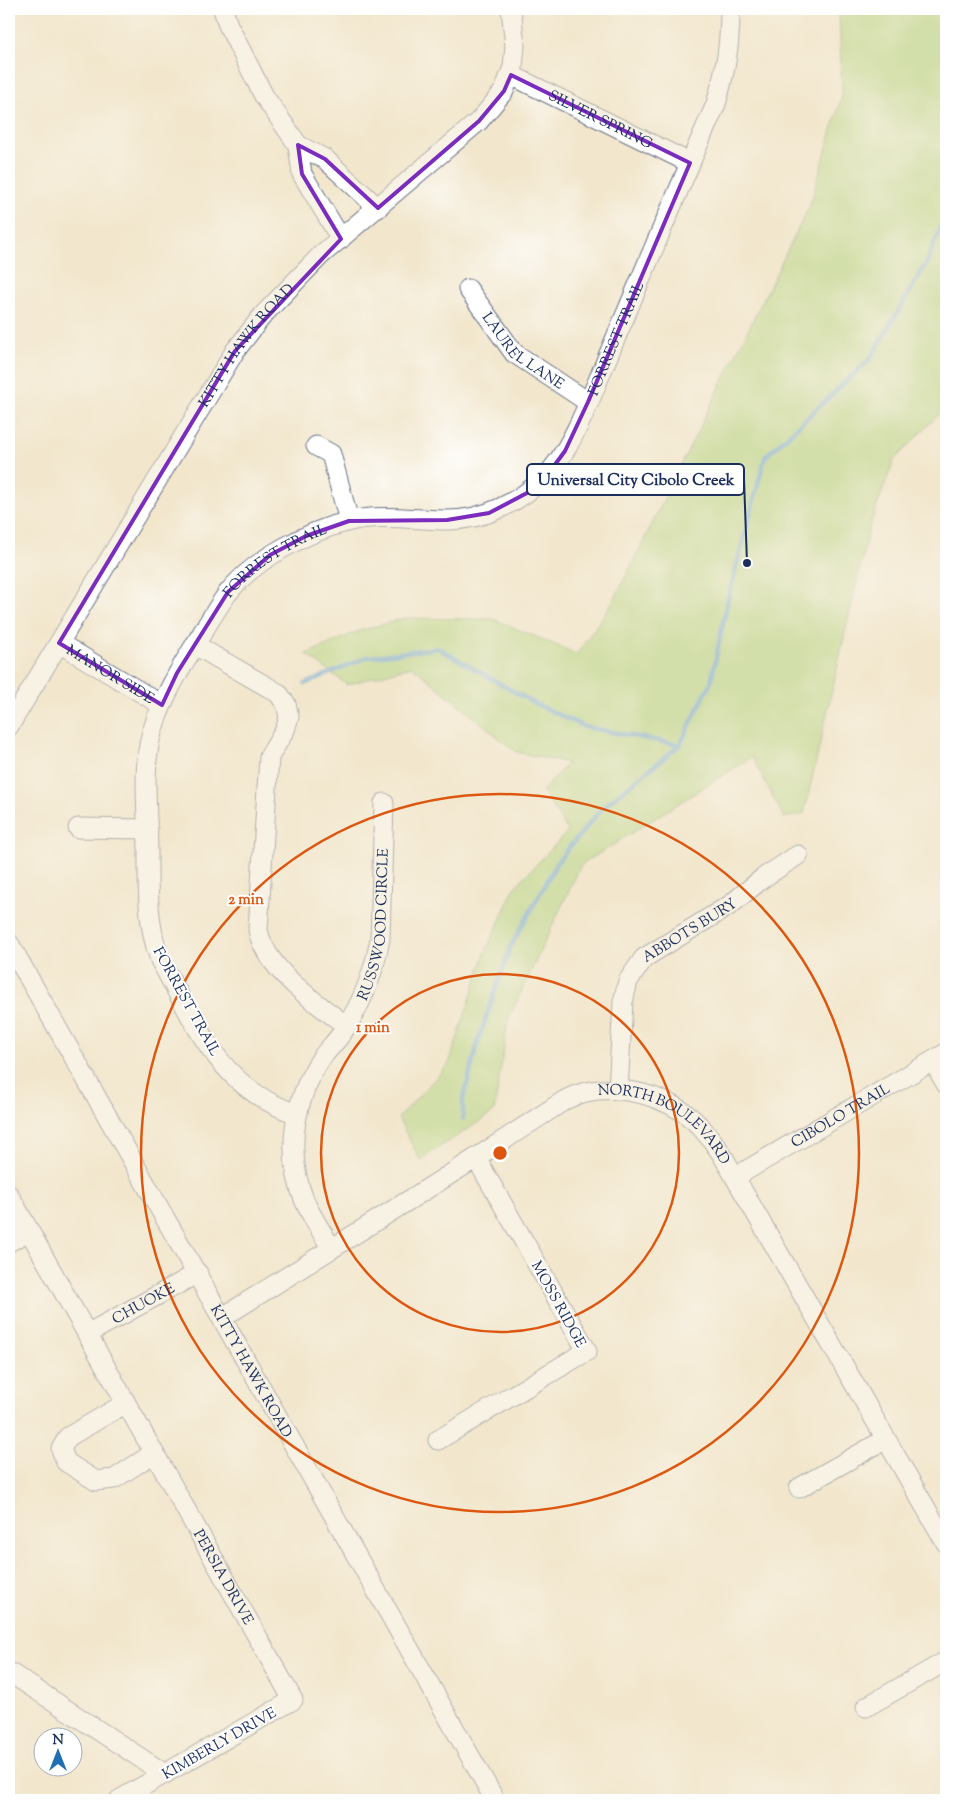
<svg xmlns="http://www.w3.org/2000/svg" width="955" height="1809" font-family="'Sorts Mill Goudy',serif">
<rect width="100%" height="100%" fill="#fff"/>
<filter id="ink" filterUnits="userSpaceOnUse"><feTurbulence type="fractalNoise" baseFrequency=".02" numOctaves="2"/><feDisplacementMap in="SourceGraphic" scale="10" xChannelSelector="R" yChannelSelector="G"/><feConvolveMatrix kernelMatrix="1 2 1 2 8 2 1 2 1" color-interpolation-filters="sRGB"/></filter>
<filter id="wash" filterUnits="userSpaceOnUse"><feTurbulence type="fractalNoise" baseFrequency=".0096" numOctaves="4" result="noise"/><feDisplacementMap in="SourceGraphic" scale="20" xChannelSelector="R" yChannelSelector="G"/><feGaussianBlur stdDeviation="1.12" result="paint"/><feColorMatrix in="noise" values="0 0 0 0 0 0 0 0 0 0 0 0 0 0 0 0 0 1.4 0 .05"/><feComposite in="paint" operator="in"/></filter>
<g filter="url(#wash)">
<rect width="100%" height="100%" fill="#f2e7cd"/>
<path fill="#aed57f" stroke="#64826e" d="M839,9H946V407L894,460L869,528L804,814L784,818L752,757L581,865L508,1020L494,1112L420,1160L398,1118L449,1064L485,953L514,888L568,831L542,791L568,763L516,752L412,666L347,685L306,654L359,631L405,618L493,619L577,654L615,598L810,205L842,96Z"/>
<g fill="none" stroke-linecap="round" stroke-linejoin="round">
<g stroke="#65a4d7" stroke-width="4.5">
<path d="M305,684L367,657L438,648L534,703L585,727L680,745"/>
<path d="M463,1119V1100L479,1038L510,948L558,861L603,807L680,745L711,682L727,603L765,457L870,359L927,262L946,213"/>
</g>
</g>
</g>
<g filter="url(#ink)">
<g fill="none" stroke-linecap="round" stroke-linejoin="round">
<defs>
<g id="minor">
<path d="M223,9L228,25L264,96L298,145L325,159L378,208"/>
<path id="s1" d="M511,75L690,163"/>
<path d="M298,145L302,174L341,239"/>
<path id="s2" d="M468,289L514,353L588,402"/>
<path d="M316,446L331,454L349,521"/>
<path id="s3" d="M59,643L162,705"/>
<path d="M195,645L278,693L286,704L289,717L285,730L269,757L258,930C266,970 316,1003 347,1026"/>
<path id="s4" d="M9,726L235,351L263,315L321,255L479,121L504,91L513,67L515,46L511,9"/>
<path d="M78,828L148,829"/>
<path id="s5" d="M9,943L495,1800"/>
<path d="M933,1061L946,1084"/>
<path id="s6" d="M618,1090L623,1002L628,981L644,958L730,905L763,878L798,855"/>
<path id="s7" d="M297,1114C220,1089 197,1026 160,960C147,924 148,889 148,852C148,816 142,770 151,736C159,705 176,675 193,648C204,630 215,611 227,594C254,559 308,531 350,521C382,514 415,520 448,520C485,520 519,502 545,477C574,448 595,386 611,349C646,267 680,185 716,104C726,69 730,45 730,9"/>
<path id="s8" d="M735,1177L946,1053"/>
<path id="s9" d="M9,1195L293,1700L119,1800"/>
<path d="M9,1242L29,1231"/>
<path id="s10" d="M331,1248C323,1233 312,1218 305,1202C285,1154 293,1103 320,1060C327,1050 337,1041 344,1030C363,1002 374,973 380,939L384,803"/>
<path id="s11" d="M223,1317L476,1158L565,1100C602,1080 652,1091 685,1113C700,1124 711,1138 721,1153L946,1543"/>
<path id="s12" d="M87,1334L198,1273"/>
<path d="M126,1403L68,1437L61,1449L66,1462L96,1481L114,1479L154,1453"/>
<path d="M438,1440L587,1351L476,1158"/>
<path d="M799,1488L886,1439"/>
<path d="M9,1672L165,1774"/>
<path d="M866,1707L946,1661"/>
</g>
</defs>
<use href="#minor" stroke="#666f85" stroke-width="21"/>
<use href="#minor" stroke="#fff" stroke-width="19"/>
</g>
</g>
<path d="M0 0H955V1809H0ZM511,75L690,163L588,402L565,451L548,474L527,493L489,513L447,520L349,521L306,536L270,555L228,592L177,673L162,705L59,643L235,351L341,239L302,174L298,145L325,159L378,208L479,121L504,91Z" fill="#f2e7cd" fill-opacity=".55" fill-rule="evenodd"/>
<path fill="none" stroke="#7b2cbf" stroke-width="4" stroke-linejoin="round" d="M511,75L690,163L588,402L565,451L548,474L527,493L489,513L447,520L349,521L306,536L270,555L228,592L177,673L162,705L59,643L235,351L341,239L302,174L298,145L325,159L378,208L479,121L504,91Z"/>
<g fill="none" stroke="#de5710" stroke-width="2.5">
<circle cx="500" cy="1153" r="179"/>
<circle cx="500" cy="1153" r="359"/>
</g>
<g text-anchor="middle" stroke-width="4" stroke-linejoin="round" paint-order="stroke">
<g font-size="15" fill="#1b2f5e" stroke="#fff">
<text dy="5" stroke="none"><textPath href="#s1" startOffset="100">SILVER SPRING</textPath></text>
<text dy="5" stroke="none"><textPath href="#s7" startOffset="1108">FORREST TRAIL</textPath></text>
<text dy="5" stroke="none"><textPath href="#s4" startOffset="449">KITTY HAWK ROAD</textPath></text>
<text dy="5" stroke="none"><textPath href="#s2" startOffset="84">LAUREL LANE</textPath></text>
<text dy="5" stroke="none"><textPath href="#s7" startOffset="659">FORREST TRAIL</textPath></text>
<text dy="5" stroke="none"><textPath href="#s3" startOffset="60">MANOR SIDE</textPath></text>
<text dy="5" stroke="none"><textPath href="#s10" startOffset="352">RUSSWOOD CIRCLE</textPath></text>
<text dy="5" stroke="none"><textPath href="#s6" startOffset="191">ABBOTS BURY</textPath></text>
<text transform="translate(187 1001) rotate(61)" y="5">FORREST TRAIL</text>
<text dy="5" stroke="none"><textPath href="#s8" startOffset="122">CIBOLO TRAIL</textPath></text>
<text dy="5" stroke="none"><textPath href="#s11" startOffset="518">NORTH BOULEVARD</textPath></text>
<text dy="5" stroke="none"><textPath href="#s12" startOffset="64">CHUOKE</textPath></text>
<text transform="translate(559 1304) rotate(61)" y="5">MOSS RIDGE</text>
<text dy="5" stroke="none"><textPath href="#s5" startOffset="492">KITTY HAWK ROAD</textPath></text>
<text dy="5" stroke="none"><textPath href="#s9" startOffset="438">PERSIA DRIVE</textPath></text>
<text transform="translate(219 1743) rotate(-30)" y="5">KIMBERLY DRIVE</text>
</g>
</g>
<circle cx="500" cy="1153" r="8" fill="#de5710" stroke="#fff" stroke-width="2.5"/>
<g font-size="15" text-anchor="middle" font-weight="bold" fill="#de5710" stroke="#fff" stroke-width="4" stroke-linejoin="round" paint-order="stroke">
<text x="246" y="904">2 min</text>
<text x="373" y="1032">1 min</text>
</g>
<path fill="none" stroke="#1b2f5e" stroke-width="2" d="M747 563L744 479"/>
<circle fill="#1b2f5e" stroke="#fff" stroke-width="2" cx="747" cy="563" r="5"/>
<rect fill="#fff" stroke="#1b2f5e" stroke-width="2" x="527" y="464" width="217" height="31" rx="5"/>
<g font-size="16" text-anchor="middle" font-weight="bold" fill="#1b2f5e">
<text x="636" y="485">Universal City Cibolo Creek</text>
</g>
<rect width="955" height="1809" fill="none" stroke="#fff" stroke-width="30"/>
<g transform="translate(58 1752)"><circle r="24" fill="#ffffff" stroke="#a4acbf"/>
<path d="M0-4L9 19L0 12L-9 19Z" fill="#1f6fb2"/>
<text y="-8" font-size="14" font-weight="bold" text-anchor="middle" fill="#1b2f5e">N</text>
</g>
</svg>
